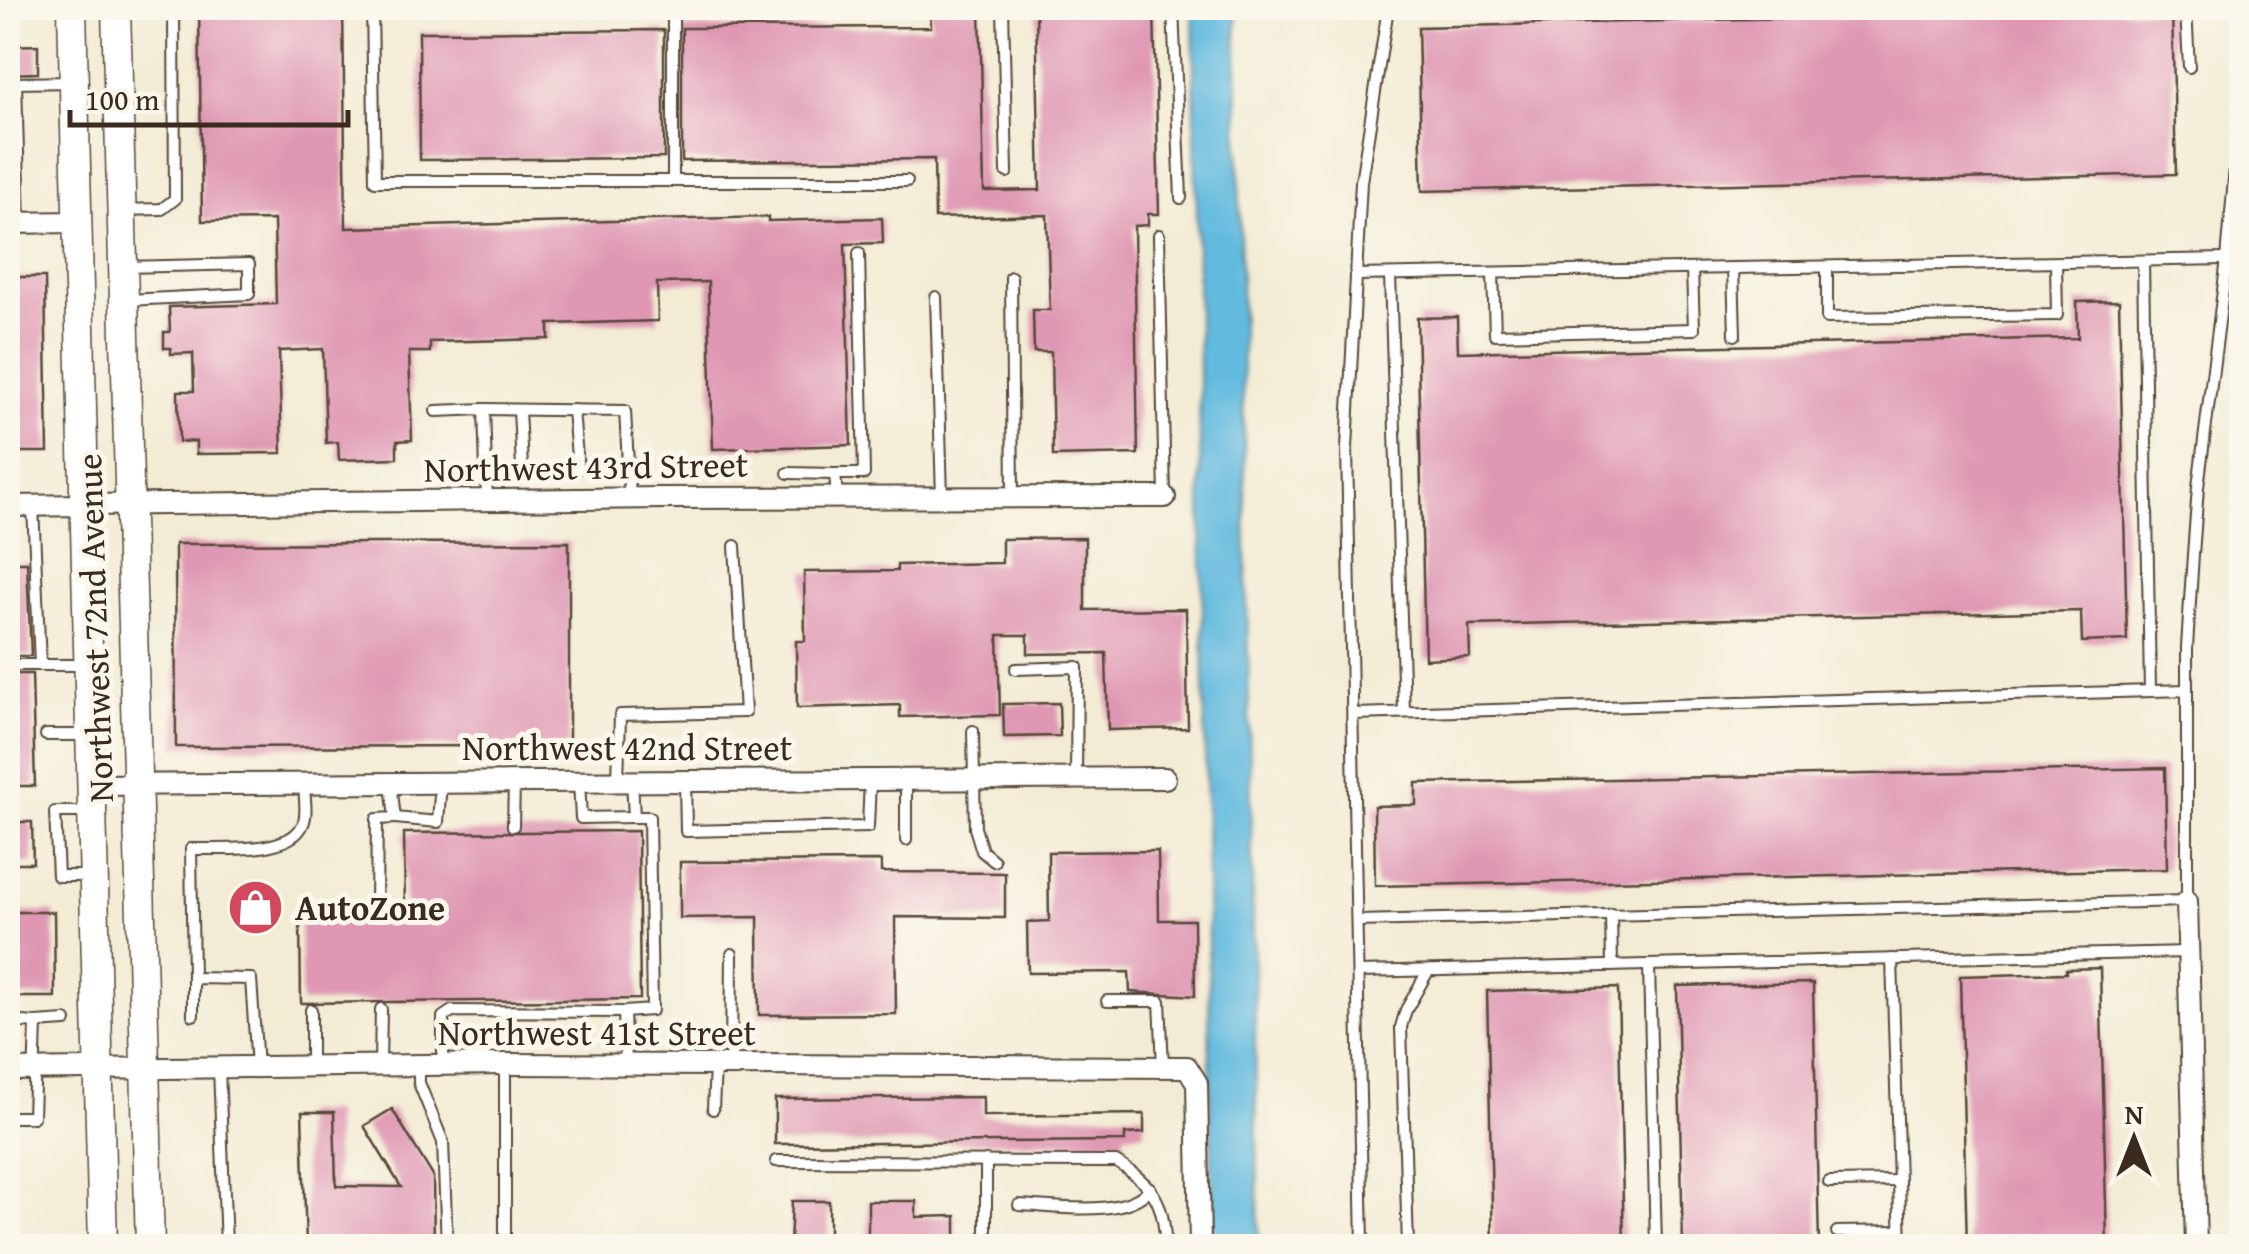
<svg xmlns="http://www.w3.org/2000/svg" width="2249" height="1254" font-family="'Gentium Book Plus',serif">
<rect width="100%" height="100%" fill="#fbf7ec"/>
<filter id="ink" filterUnits="userSpaceOnUse"><feTurbulence type="fractalNoise" baseFrequency=".01" numOctaves="2"/><feDisplacementMap in="SourceGraphic" scale="20" xChannelSelector="R" yChannelSelector="G"/><feConvolveMatrix kernelMatrix="1 2 1 2 8 2 1 2 1" color-interpolation-filters="sRGB"/></filter>
<filter id="wash" filterUnits="userSpaceOnUse"><feTurbulence type="fractalNoise" baseFrequency=".0048" numOctaves="4" result="noise"/><feDisplacementMap in="SourceGraphic" scale="40" xChannelSelector="R" yChannelSelector="G"/><feGaussianBlur stdDeviation="2.25" result="paint"/><feColorMatrix in="noise" values="0 0 0 0 0 0 0 0 0 0 0 0 0 0 0 0 0 1.4 0 .05"/><feComposite in="paint" operator="in"/></filter>
<g filter="url(#wash)">
<rect width="100%" height="100%" fill="#f3ecd5"/>
<path fill="#62badf" stroke="#4e727e" stroke-width="2.5" d="M1193,8H1236L1259,1246H1213Z"/>
<g id="blocks">
<g fill="#df97b3">
<path d="M199,8H343L346,228L768,217V221L882,218L883,243L845,244L851,445L713,449L708,282L657,283L658,321L549,324V339L430,342V352H409L412,440L397,441V458L339,460L338,442L326,443L323,349L279,351L282,453L196,454V441L179,442L178,391H194L193,353L171,354V348H164V332H170L169,307L276,304L274,220L202,221Z"/>
<path d="M930,8H980L984,191L1040,190L1036,8H1154L1159,214H1148V225L1134,226L1138,454L1053,456L1051,352H1034L1033,310H1050L1047,215L935,218L934,159L682,161V28L931,27Z"/>
<path d="M2172,9L2176,174L1422,191L1418,27Z"/>
<path d="M664,30V158L420,160L419,32Z"/>
<path d="M38,45V73L8,74V46Z"/>
<path d="M8,277H45L48,452H8Z"/>
<path d="M2119,301L2127,640L2082,642L2081,611L1469,625L1470,657L1425,659L1417,318L1457,317L1458,352L2078,338L2077,302Z"/>
<path d="M1085,538V610L1186,609L1188,728L1108,730L1106,653L1028,654V635H998L1000,715L900,717V705L797,708L796,641H805L804,572L897,571V565L1002,563V539Z"/>
<path d="M569,542V746L176,747L175,544Z"/>
<path d="M8,562H27L31,656H8Z"/>
<path d="M8,674H32L35,786H8Z"/>
<path d="M1059,703L1060,736L1004,737L1003,704Z"/>
<path d="M2165,768L2167,869L1375,886L1374,806L1416,805V783Z"/>
<path d="M8,822H32L33,863H8Z"/>
<path d="M638,831L640,999L301,1003L300,918L405,917L404,833Z"/>
<path d="M1158,851L1159,920H1194L1195,996L1130,992L1129,972L1028,973L1027,922L1049,921L1048,852Z"/>
<path d="M881,861V872L1005,873V918L895,917L896,1014L759,1015L758,917L680,918V862Z"/>
<path d="M8,912H54L55,997H8Z"/>
<path d="M2100,968L2107,1246H1967L1960,976L2066,973V969Z"/>
<path d="M1813,983L1819,1246H1683L1677,986Z"/>
<path d="M1618,988L1624,1246H1493L1487,991Z"/>
<path d="M983,1097V1116L1144,1114V1133L1125,1134V1141L775,1144V1099Z"/>
<path d="M392,1109L433,1176L434,1246H306L302,1112H334L336,1186L401,1187L364,1126Z"/>
<path d="M792,1201H829V1246H790Z"/>
<path d="M868,1201H916V1217L956,1216V1241H916V1246H868Z"/>
</g>
</g>
</g>
<g filter="url(#ink)">
<use href="#blocks" fill-opacity="0" stroke="#574739" stroke-width="2.5"/>
<g fill="none" stroke-linecap="round" stroke-linejoin="round">
<defs>
<g id="service">
<path d="M10,8V38"/>
<path d="M372,8L375,181H907"/>
<path d="M1003,8L1007,172"/>
<path d="M1173,8L1181,198"/>
<path d="M2186,8L2189,67"/>
<path d="M673,181V8"/>
<path d="M122,210L162,209L175,199L174,8"/>
<path d="M20,223L16,83L73,82"/>
<path d="M1159,235L1165,496"/>
<path d="M2143,261L2150,691"/>
<path d="M124,267L249,264V294L127,300"/>
<path d="M1827,267V318L2057,315L2056,263"/>
<path d="M1733,268L1735,335"/>
<path d="M1493,273L1495,334L1694,329L1692,269"/>
<path d="M1356,275L2227,259"/>
<path d="M1390,275L1404,712"/>
<path d="M1011,277L1013,498"/>
<path d="M936,297L942,497"/>
<path d="M484,409L625,411L630,498"/>
<path d="M519,410L522,467"/>
<path d="M573,410L578,469"/>
<path d="M436,411L484,409L487,500"/>
<path d="M788,473L835,474L837,497"/>
<path d="M835,474H864L859,253"/>
<path d="M14,505V464"/>
<path d="M33,506L40,664"/>
<path d="M8,665H86"/>
<path d="M1016,669L1077,667L1076,778"/>
<path d="M1353,714L2187,690"/>
<path d="M973,731L975,828L982,851L994,861"/>
<path d="M46,735H88"/>
<path d="M618,780L620,715L745,712L735,546"/>
<path d="M685,781L686,831L868,827L870,780"/>
<path d="M579,782L581,818L634,817"/>
<path d="M90,812H55L58,876H92"/>
<path d="M395,818L438,822L441,782"/>
<path d="M513,826L514,782"/>
<path d="M906,840V780"/>
<path d="M376,905L377,819L395,818L391,784"/>
<path d="M1611,914L1612,966"/>
<path d="M1357,921L2187,901V647L2193,555L2198,487L2227,259L2242,87"/>
<path d="M1892,959L1901,1246"/>
<path d="M1649,965L1656,1246"/>
<path d="M1358,972L2188,952"/>
<path d="M193,978L191,849C220,848 291,855 303,824C308,813 304,796 304,784"/>
<path d="M1107,1001H1160L1163,1066"/>
<path d="M311,1010V1066"/>
<path d="M624,1012L652,1010L649,817H634L632,780"/>
<path d="M193,1015V978L251,979L257,1067"/>
<path d="M8,1021L36,1023"/>
<path d="M443,1064V1017L452,1011L624,1012L626,1064"/>
<path d="M505,1064V1246"/>
<path d="M380,1065L381,1009"/>
<path d="M419,1065V1083L443,1142L447,1246"/>
<path d="M731,1065L732,954"/>
<path d="M219,1068L226,1246"/>
<path d="M713,1109L715,1066"/>
<path d="M8,1117H33L36,1023L66,1021"/>
<path d="M776,1161L1116,1162C1154,1185 1165,1203 1165,1246"/>
<path d="M986,1161V1246"/>
<path d="M1829,1182L1899,1181"/>
<path d="M1019,1205C1054,1206 1127,1219 1150,1188"/>
<path d="M1837,1232L1900,1231"/>
<path d="M1363,1246L1347,448L1361,182L1388,8"/>
<path d="M1408,1246L1401,1027L1406,1010L1428,971"/>
</g>
<g id="minor">
<path d="M8,223L77,222"/>
<path d="M8,506L661,498L1165,497"/>
<path d="M90,785L1165,778"/>
<path d="M2187,901L2196,1246"/>
<path d="M8,1070L505,1064L1187,1067L1197,1083L1200,1246"/>
</g>
<g id="secondary">
<path d="M72,8L103,1246"/>
<path d="M116,8L150,1246"/>
</g>
</defs>
<use href="#service" stroke="#574739" stroke-width="14"/>
<use href="#minor" stroke="#574739" stroke-width="24"/>
<use href="#secondary" stroke="#574739" stroke-width="31"/>
<use href="#service" stroke="#fff" stroke-width="10"/>
<use href="#minor" stroke="#fff" stroke-width="20"/>
<use href="#secondary" stroke="#fff" stroke-width="28"/>
</g>
</g>
<defs>
<symbol id="shop-disc" viewBox="-11 -11 22 22"><circle r="9.5" fill="#d1495b" stroke="#fbf7ec"/><path d="M-5-2.5h2.3a2.7 3.5 0 0 1 5.4 0H5L5.5 6h-11ZM-1.5-2.5h3a1.5 2.3 0 0 0-3 0Z" fill="#fff"/></symbol>
</defs>
<g fill-rule="evenodd">
<use href="#shop-disc" x="224" y="876" width="63" height="63"/>
</g>
<g text-anchor="middle" stroke-width="10" stroke-linejoin="round" paint-order="stroke">
<g font-size="35" fill="#3b2a1e" stroke="#fbf7ec">
<text transform="translate(586 467) rotate(-1)" y="12">Northwest 43rd Street</text>
<text transform="translate(95 628) rotate(-92)" y="12">Northwest 72nd Avenue</text>
<text x="627" y="760">Northwest 42nd Street</text>
<text x="597" y="1045">Northwest 41st Street</text>
</g>
<g font-size="35" font-weight="bold" fill="#3b2a1e" stroke="#fbf7ec" text-anchor="start">
<text x="295" y="920">AutoZone</text>
</g>
</g>
<rect width="2249" height="1254" fill="none" stroke="#fbf7ec" stroke-width="40"/>
<g transform="translate(2134 1139)" stroke="#fbf7ec" stroke-width="8" paint-order="stroke">
<path d="M0-8L18 38L0 25L-18 38Z" fill="#3b2a1e"/>
<text y="-15" font-size="28" font-weight="bold" text-anchor="middle" fill="#3b2a1e">N</text>
</g>
<path d="M70 110v15h278v-15" fill="none" stroke="#3b2a1e" stroke-width="5"/>
<text x="85" y="110" font-size="30" fill="#3b2a1e" stroke="#fbf7ec" stroke-width="8" paint-order="stroke">100 m</text>
</svg>
